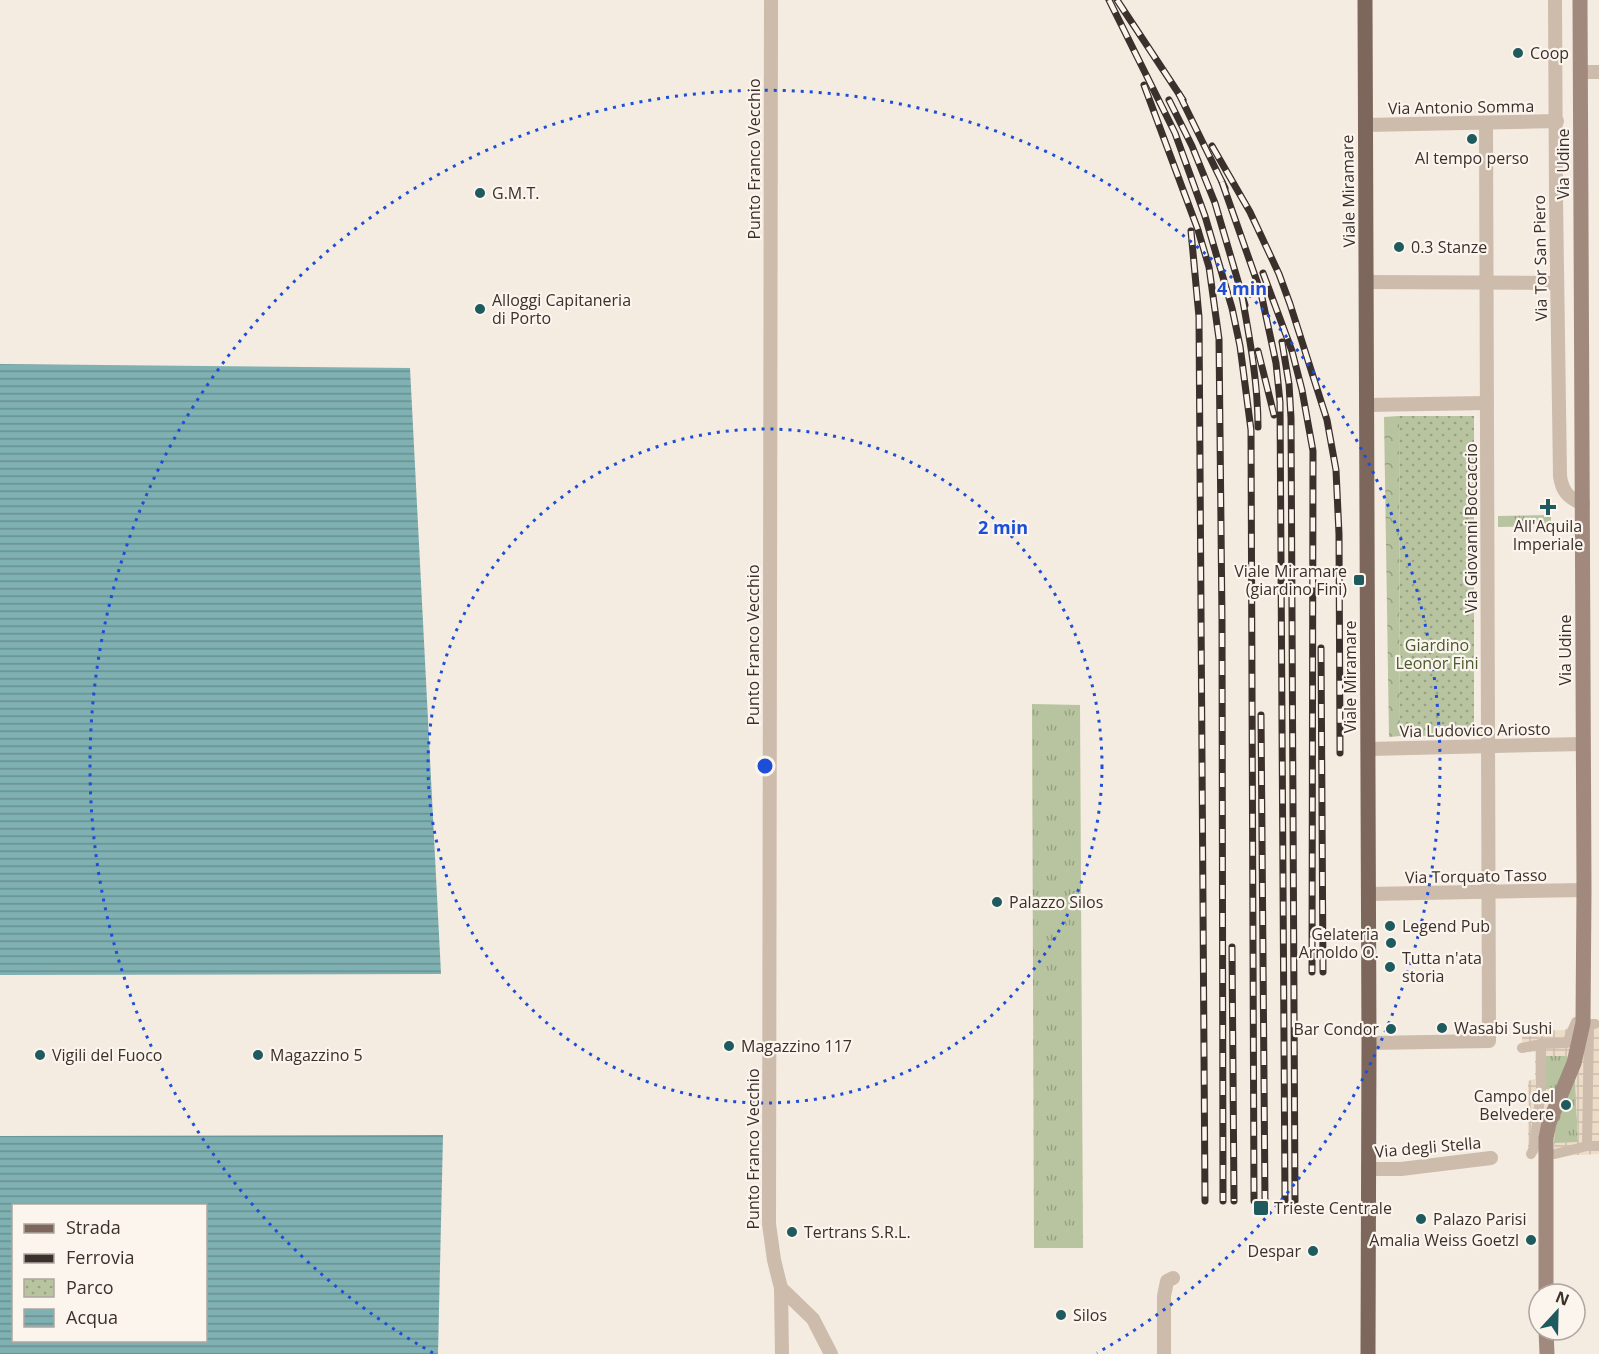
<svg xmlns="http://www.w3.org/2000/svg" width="1599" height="1354" font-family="'Open Sans',sans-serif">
<defs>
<pattern id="grass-tufts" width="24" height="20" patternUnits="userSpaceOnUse" patternTransform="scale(1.5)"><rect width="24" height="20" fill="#b8c4a0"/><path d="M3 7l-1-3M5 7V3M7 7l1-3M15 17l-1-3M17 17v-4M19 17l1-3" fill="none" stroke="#97a083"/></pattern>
<pattern id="forest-crowns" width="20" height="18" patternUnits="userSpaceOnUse" patternTransform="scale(1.5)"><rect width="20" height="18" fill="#b8c4a0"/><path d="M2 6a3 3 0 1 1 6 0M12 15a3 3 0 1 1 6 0" fill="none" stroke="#97a083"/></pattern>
<pattern id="park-dots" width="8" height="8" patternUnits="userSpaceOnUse" patternTransform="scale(1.5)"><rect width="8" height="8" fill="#b8c4a0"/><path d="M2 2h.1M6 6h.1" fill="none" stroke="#97a083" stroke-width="1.8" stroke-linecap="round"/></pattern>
<pattern id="plaza-grid" width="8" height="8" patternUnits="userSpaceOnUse" patternTransform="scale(1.5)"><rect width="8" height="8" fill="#ecdcc8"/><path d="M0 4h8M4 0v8" fill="none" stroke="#cbbdac"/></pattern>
<pattern id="water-rules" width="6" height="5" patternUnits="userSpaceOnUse" patternTransform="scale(1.5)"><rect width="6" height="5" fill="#7fb0b2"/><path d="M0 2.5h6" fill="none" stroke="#699091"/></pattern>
</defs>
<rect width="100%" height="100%" fill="#f4ebe1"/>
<g fill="url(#grass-tufts)">
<path d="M1551,515V526L1498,527V516Z"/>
<path d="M1032,704L1080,705L1083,1248H1034Z"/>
<path d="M1546,1056H1568V1061L1557,1089H1545Z"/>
<path d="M1575,1076L1578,1143H1554L1555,1124Z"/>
</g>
<path fill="url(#forest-crowns)" d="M1399,416L1400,736L1389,737L1384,417Z"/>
<path fill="url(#park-dots)" d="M1399,416H1474V736H1400Z"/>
<g fill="url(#plaza-grid)">
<path d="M1574,1022L1568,1061L1567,1056H1546L1545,1089H1557L1540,1154H1528V1081L1535,1079V1052H1522V1031L1565,1030Z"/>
<path d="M1589,1024H1599V1154L1558,1156L1555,1154L1554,1143L1578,1142L1575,1076Z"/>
</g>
<g fill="url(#water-rules)" fill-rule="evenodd">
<path d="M0,364L410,368L441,974L0,975Z"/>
<path d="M443,1135L438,1354H0V1136ZM14,1206H206V1340H14Z"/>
</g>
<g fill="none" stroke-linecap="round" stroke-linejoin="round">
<g stroke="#cdbbac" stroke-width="10">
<path d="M1522,1048L1541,1044L1567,1043L1576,1022"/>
<path d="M1587,1146L1589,1024H1595"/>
<path d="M1531,1154L1534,1148L1541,1089V1044"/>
<path d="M1555,1154L1587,1146H1599"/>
</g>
<g stroke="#cdbbac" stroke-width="14">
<path d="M771,0L769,1224L774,1260L781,1288L782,1354"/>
<path d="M1555,0L1556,199L1560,476C1562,491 1568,498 1583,504"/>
<path d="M1580,72H1599"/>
<path d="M1365,125L1557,121"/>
<path d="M1367,282L1557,283"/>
<path d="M1367,405L1487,403"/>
<path d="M1368,749L1583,744"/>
<path d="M1369,894L1584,890"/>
<path d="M1369,1043L1489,1041L1486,123"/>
<path d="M1368,1169H1401L1491,1158"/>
<path d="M781,1288L813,1319L831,1354"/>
<path d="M1164,1354V1296L1167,1281L1173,1278"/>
</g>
<g stroke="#a18a7d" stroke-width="15">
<path d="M1546,1294V1138L1549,1123L1574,1063L1583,1023L1584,890L1580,0"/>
<path d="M1546,1330L1547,1354"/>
</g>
<path stroke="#7d675c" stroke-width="15" d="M1365,0L1369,1043L1368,1354"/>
<defs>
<g id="rail">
<path d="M1109,0L1175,133L1205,216L1232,308L1240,346L1251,430L1254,1201"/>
<path d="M1117,0L1183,100"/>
<path d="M1144,85L1198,230L1209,267L1219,339L1222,620L1223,1201"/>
<path d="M1179,94L1225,188"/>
<path d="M1169,100L1192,146L1215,203L1245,305"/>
<path d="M1212,146L1250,212L1279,274L1290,304L1327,420L1336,470L1339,534L1340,753"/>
<path d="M1222,182L1261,293L1276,363L1280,402L1285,1201"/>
<path d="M1191,231L1199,317L1205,1201"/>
<path d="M1263,273L1292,351L1302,390L1313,451L1312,972"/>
<path d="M1242,296C1250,340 1258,383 1258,427"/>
<path d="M1282,342L1289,384L1291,418L1295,1201"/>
<path d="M1258,351L1274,415"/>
<path d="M1321,648L1323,972"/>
<path d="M1261,715L1265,1201"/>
<path d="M1232,947L1234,1201"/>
</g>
</defs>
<use href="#rail" stroke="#3b302b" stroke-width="7"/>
<use href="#rail" stroke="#fbf5ee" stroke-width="4.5" stroke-dasharray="14" stroke-linecap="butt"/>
</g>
<g fill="none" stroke="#1d4ed8" stroke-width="3" stroke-dasharray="3 6">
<circle cx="765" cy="766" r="337"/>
<path d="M433 1353A675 675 0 1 1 1097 1353"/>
</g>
<g fill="#1f5a5e" stroke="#fbf5ee" stroke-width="2">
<circle cx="1518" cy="53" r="6"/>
<circle cx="1472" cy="139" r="6"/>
<circle cx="480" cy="193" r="6"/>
<circle cx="1399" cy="247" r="6"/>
<circle cx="480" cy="309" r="6"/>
<path d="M1545 498h6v6h6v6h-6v6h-6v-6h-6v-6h6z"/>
<rect x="1353" y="574" width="12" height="12" rx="3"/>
<circle cx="997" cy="902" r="6"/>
<circle cx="1390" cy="926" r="6"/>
<circle cx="1391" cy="943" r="6"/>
<circle cx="1390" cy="967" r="6"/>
<circle cx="1442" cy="1028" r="6"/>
<circle cx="1391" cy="1029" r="6"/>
<circle cx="729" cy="1046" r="6"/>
<circle cx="40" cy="1055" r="6"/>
<circle cx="258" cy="1055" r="6"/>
<circle cx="1566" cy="1105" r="6"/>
<rect x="1253" y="1200" width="16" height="16" rx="3"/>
<circle cx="1421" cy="1219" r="6"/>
<circle cx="792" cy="1232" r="6"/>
<circle cx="1531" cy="1240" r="6"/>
<circle cx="1313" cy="1251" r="6"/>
<circle cx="1061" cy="1315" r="6"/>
</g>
<g text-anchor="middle" stroke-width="4.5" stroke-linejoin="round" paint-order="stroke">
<g font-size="16" fill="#3b302b" stroke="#fbf5ee" text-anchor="start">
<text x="1530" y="59">Coop</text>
<text x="1472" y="164" text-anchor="middle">Al tempo perso</text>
<text x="492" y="199">G.M.T.</text>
<text x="1411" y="253">0.3 Stanze</text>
<text x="492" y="306">Alloggi Capitaneria<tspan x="492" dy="18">di Porto</tspan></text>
<text x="1548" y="532" text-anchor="middle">All'Aquila<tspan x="1548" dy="18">Imperiale</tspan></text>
<text x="1347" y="577" text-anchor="end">Viale Miramare<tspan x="1347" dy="18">(giardino Fini)</tspan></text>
<text x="1009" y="908">Palazzo Silos</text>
<text x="1402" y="932">Legend Pub</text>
<text x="1379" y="940" text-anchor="end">Gelateria<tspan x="1379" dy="18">Arnoldo O.</tspan></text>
<text x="1402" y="964">Tutta n'ata<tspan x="1402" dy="18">storia</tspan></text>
<text x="1454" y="1034">Wasabi Sushi</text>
<text x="1379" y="1035" text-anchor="end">Bar Condor</text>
<text x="741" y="1052">Magazzino 117</text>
<text x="52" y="1061">Vigili del Fuoco</text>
<text x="270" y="1061">Magazzino 5</text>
<text x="1554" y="1102" text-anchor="end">Campo del<tspan x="1554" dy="18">Belvedere</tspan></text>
<text x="1274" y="1214">Trieste Centrale</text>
<text x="1433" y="1225">Palazo Parisi</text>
<text x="804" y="1238">Tertrans S.R.L.</text>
<text x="1519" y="1246" text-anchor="end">Amalia Weiss Goetzl</text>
<text x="1301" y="1257" text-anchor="end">Despar</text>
<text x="1073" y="1321">Silos</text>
</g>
<g font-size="16" fill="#3b302b" stroke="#fbf5ee">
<text transform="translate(1461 107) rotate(-1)" y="6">Via Antonio Somma</text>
<text transform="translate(754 159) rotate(-90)" y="6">Punto Franco Vecchio</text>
<text transform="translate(1563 164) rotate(-90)" y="6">Via Udine</text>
<text transform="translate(1348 191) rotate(-91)" y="6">Viale Miramare</text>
<text transform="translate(1540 258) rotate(-91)" y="6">Via Tor San Piero</text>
<text transform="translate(1471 528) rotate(-90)" y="6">Via Giovanni Boccaccio</text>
<text transform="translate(753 645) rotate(-90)" y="6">Punto Franco Vecchio</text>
<text transform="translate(1565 650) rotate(-90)" y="6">Via Udine</text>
<text transform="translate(1350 677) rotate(-90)" y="6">Viale Miramare</text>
<text transform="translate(1475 730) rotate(-1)" y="6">Via Ludovico Ariosto</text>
<text transform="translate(1476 876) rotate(-1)" y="6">Via Torquato Tasso</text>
<text transform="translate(1428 1147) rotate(-5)" y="6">Via degli Stella</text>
<text transform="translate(753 1149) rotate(-90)" y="6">Punto Franco Vecchio</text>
</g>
<g font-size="16" fill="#4a5a2e" stroke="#fbf5ee">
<text x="1437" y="651">Giardino<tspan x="1437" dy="18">Leonor Fini</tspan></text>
</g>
</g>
<circle cx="765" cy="766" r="9" fill="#1d4ed8" stroke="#fbf5ee" stroke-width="3"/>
<g font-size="18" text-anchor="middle" font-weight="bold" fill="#1d4ed8" stroke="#fbf5ee" stroke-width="4.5" stroke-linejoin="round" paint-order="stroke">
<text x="1242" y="295">4 min</text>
<text x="1003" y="534">2 min</text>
</g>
<rect x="12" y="1204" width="195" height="138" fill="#fbf5ee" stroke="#aea6a0" stroke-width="1.5"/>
<rect x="24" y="1224" width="30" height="9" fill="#7d675c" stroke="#aea6a0" stroke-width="1.5"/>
<text x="66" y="1234" font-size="18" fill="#3b302b">Strada</text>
<rect x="24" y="1254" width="30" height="9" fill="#3b302b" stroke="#aea6a0" stroke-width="1.5"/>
<text x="66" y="1264" font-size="18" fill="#3b302b">Ferrovia</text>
<rect x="24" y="1279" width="30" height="18" fill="url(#park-dots)" stroke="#aea6a0" stroke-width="1.5"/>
<text x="66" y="1294" font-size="18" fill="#3b302b">Parco</text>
<rect x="24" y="1309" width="30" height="18" fill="url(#water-rules)" stroke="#aea6a0" stroke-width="1.5"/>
<text x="66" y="1324" font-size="18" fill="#3b302b">Acqua</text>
<g transform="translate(1557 1312) rotate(22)"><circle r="28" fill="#fbf5ee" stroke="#aea6a0" stroke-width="1.5"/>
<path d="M0-4.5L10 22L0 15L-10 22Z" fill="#1f5a5e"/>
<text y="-9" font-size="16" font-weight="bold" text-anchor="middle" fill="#3b302b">N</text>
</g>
</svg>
